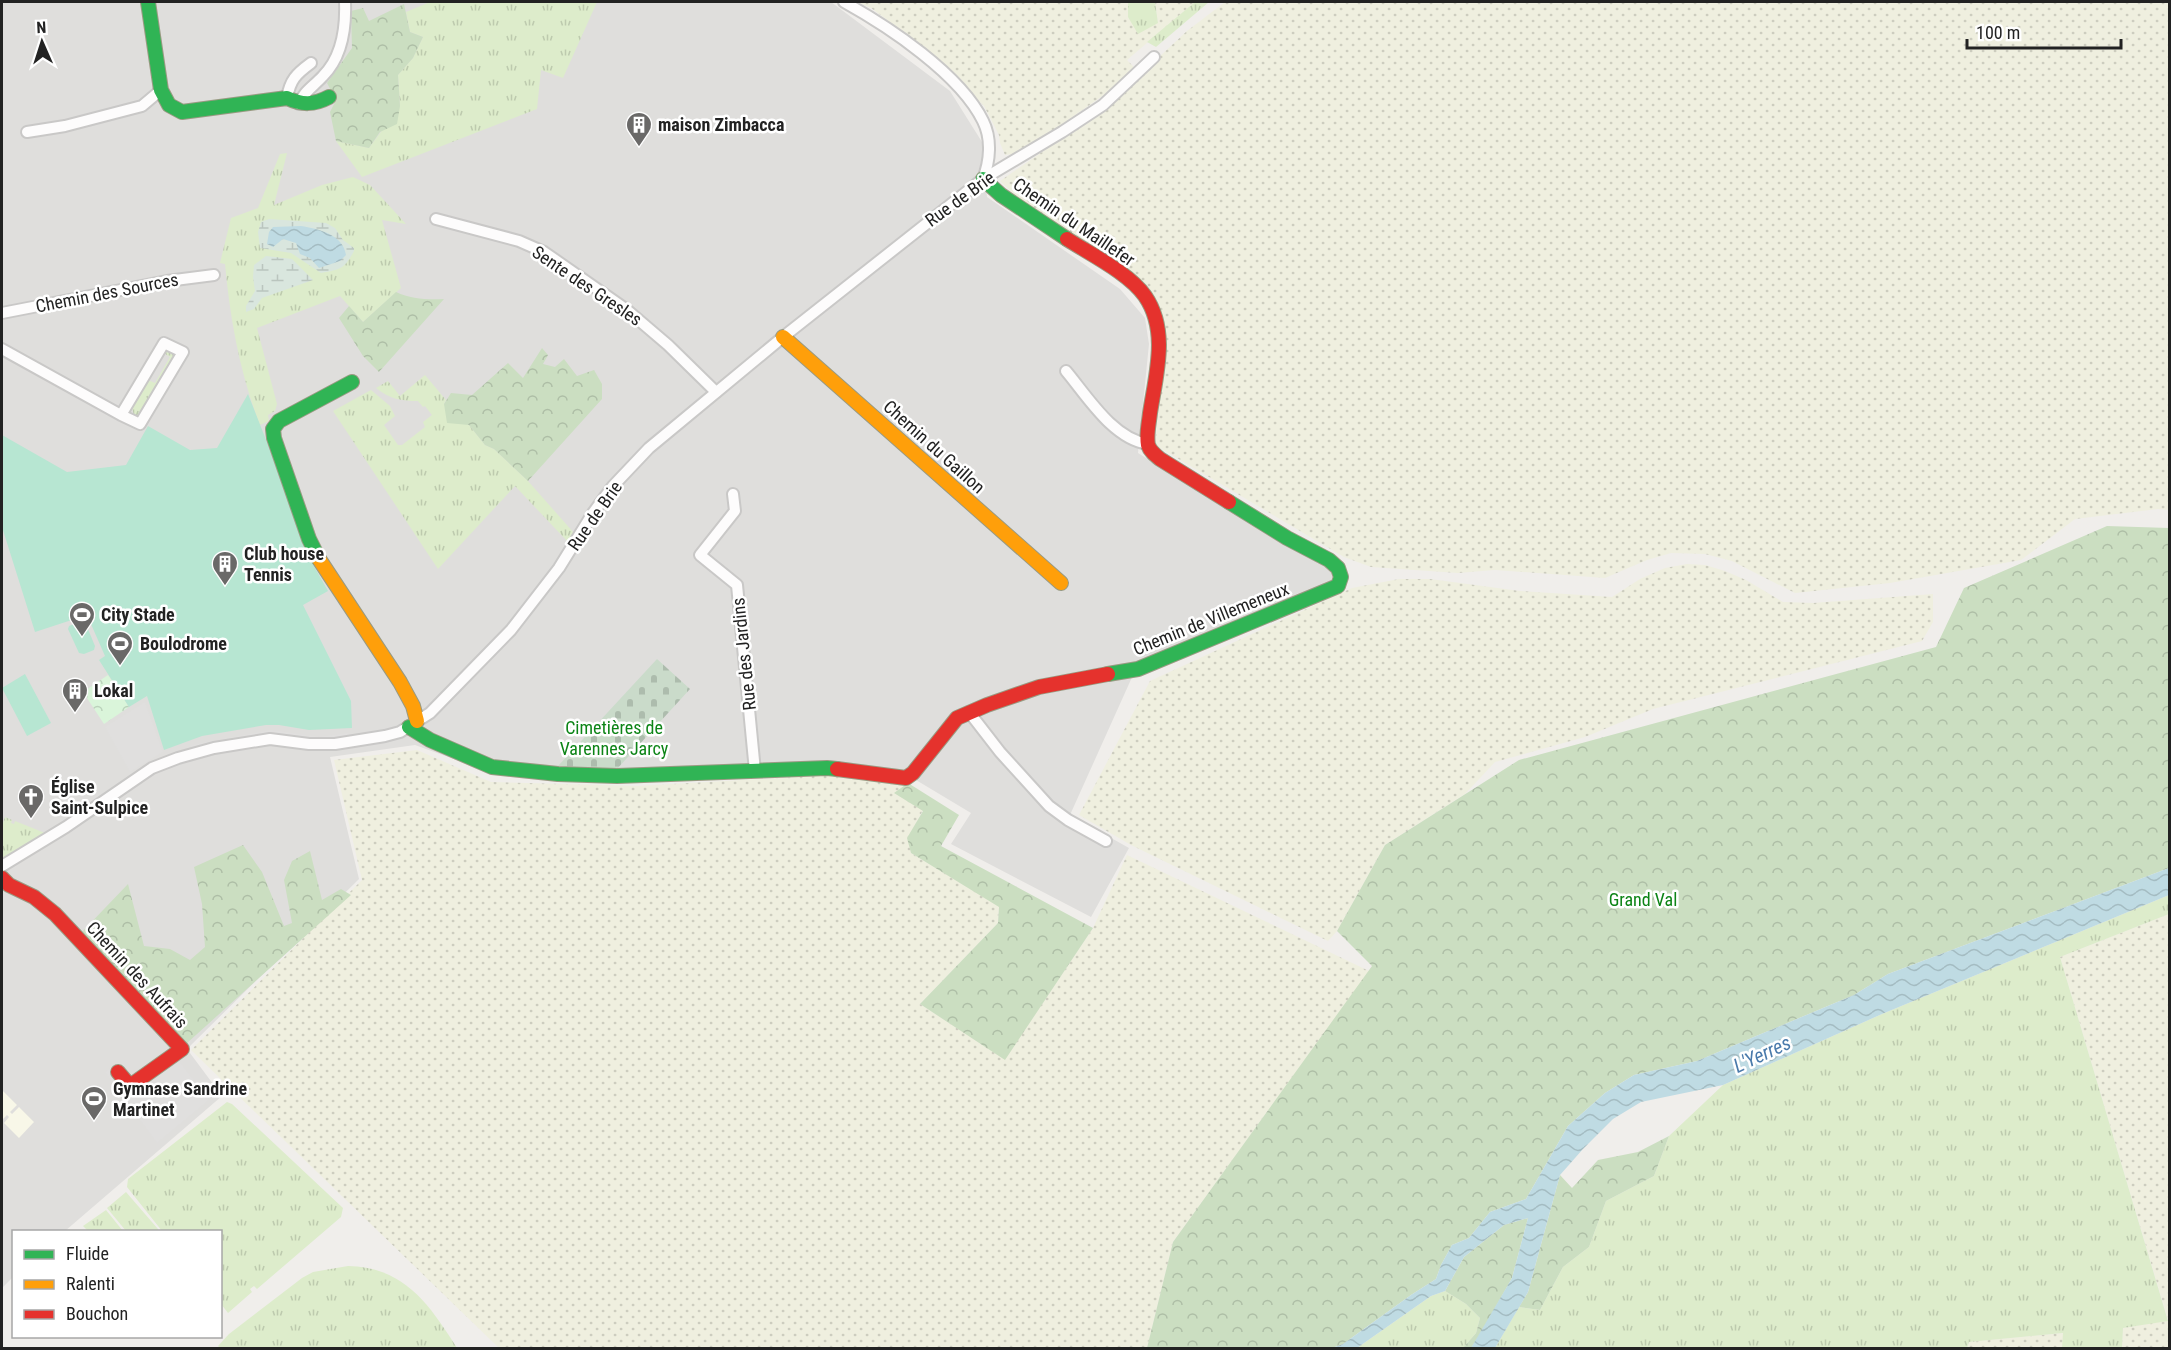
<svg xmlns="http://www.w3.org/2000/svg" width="2171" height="1350" font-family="'Roboto Condensed',sans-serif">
<defs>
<pattern id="farmland-dots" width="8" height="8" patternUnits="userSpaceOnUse" patternTransform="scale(1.5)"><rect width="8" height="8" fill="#efefdf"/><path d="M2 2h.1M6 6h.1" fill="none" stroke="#cdcdbf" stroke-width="1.8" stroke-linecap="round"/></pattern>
<pattern id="grass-tufts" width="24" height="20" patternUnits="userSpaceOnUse" patternTransform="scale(1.5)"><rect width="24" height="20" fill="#ddeccb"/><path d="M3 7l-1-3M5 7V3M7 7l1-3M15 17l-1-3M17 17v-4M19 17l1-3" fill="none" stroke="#bdcaae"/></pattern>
<pattern id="forest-crowns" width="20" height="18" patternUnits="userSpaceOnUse" patternTransform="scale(1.5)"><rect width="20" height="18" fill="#cbdec1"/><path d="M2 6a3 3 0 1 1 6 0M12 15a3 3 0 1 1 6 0" fill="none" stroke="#aebea6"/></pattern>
<pattern id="wetland-marsh" width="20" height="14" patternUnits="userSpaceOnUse" patternTransform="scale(1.5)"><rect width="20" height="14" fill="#d9e6de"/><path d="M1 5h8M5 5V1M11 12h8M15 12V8" fill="none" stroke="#bac5be"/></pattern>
<pattern id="cemetery-stones" width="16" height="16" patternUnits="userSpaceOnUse" patternTransform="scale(1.5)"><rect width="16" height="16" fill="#cadbca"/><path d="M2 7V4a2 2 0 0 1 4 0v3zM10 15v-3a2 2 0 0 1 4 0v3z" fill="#adbcad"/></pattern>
<pattern id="park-crowns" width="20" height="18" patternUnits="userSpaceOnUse" patternTransform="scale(1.5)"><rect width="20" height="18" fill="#daf5da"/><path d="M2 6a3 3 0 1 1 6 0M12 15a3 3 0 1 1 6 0" fill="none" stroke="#bbd2bb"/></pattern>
<pattern id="water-waves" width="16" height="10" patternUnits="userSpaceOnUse" patternTransform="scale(1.5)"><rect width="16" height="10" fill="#bfdbe3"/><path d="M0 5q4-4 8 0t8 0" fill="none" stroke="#a4bcc2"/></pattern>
</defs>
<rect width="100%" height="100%" fill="#f0eeeb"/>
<path fill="#dfdedc" d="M2,2H831L950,91L982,142L987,197L1120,289L1145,318L1149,344L1138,453L1283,542L1335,569L1336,585L1133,675L1070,815L1129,848L1091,917L951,844L971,813L916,780L833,770L635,781L498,775L415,745L330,757L359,879L187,1049L222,1096L65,1231L14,1232L13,1277L2,1288Z"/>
<path fill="#f8f7e8" d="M2,1090L17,1105L10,1112L12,1114L19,1107L34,1122L19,1138L4,1123L9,1117L7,1115L2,1120Z"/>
<g fill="url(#farmland-dots)">
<path d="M857,2H1128V17L1158,23L1155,2H1195L1127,60L1134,67L1118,85L1054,130L1012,154L1005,155L1000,143L999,135L984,106L929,51L871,8Z"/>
<path d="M1225,2H2169V510L2158,509L2075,519L2021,560L1890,583L1795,593L1732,561L1705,554L1671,553L1647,560L1605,578L1495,570L1458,573L1371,567L1344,557L1155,445L1164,346L1150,294L1128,271L1017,197L1000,181L1100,112L1187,31Z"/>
<path d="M1687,564L1705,565L1725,571L1746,580L1783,602L1813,603L1933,594V622L1922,641L1653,709L1585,737L1495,762L1465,794L1385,845L1337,931L1328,941L1131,845L1079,815L1150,681L1352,588L1399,579H1430L1520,591L1612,597L1640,579L1665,568Z"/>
<path d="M417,750L491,782L637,786L833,775L908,783L923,810L908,838L911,853L999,906L998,923L920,1004L1005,1059L1093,928L1127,855L1369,971L1173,1242L1147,1348H499L191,1050L362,880L334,760Z"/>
<path d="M2169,914V1348H2122L2123,1328L2168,1320L2060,957Z"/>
<path d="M2064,1333L2062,1348H1967L1969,1342Z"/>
</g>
<g fill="url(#grass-tufts)">
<path d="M430,2H597L563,78L541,70L537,109L362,177L336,141L369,148L400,106L398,75L413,58L423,37L410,32L406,12Z"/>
<path d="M1128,2H1155L1158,23L1138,34L1128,17Z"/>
<path d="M1195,2H1209L1156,47L1147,42Z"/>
<path d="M287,153L274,205L322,185L353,177L370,185L406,224L382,220L401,288L363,322L340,296L257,328L277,404L275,411L268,415L269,421L260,425C240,374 230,319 225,264L220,263L231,218L258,208L280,154Z"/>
<path d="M169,350L175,353V356L143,414L134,416L132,407L148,380L155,383L170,357L164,353Z"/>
<path d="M425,375L446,400L444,404L469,425L485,445L494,449L528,481L574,533L568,542L515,486L438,569L333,411L371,390L390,406L395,416L384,425L398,445H402L425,427L423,422L432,415L425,406L423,407L418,401C401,401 390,399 376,388L388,381L400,396Z"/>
<path d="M5,817L12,820L11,823L14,824L15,821L45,833L2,860V826Z"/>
<path d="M2169,895V914L2060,957L2168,1321L2123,1328L2122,1348H2062L2063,1333L1969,1342L1967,1348H1495L1519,1307L1540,1310L1563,1267L1589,1247L1606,1201L1654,1176L1669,1136L1723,1085L1882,1014Z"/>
<path d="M227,1102L232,1104L343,1208L341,1217L257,1289L254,1286L250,1289L252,1292L228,1313L221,1304L220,1232L162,1231L127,1187L128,1179Z"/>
<path d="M126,1192L158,1229V1231H126L107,1208Z"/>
<path d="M106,1210L123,1231H88L83,1226Z"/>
<path d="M348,1266C404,1267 429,1304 457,1348H220L218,1346L229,1334L302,1278L313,1272Z"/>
<path d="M1445,1291L1466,1304L1480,1318L1476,1333L1463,1348H1357L1431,1296Z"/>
</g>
<g fill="url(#forest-crowns)">
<path d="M404,4L410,32L423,37L413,58L398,75L400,106L397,124L380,132L369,148L336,141L330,112L336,100L327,83L352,48L351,11L363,8L369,21Z"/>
<path d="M396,292C411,299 428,300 444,299L379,372L363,356L339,318L349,306L363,322Z"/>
<path d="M542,348L548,355L543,364L555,367L564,359L577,376L594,370L602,384V399L528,481L494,449L485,445L469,425L447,423L444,404L451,393L472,395L508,363L523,378Z"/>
<path d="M2107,526L2169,528V868L1888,974L1854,995L1697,1061L1634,1075L1605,1093L1568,1126L1526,1199L1490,1212L1469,1238L1452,1245L1441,1265L1436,1279L1411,1295L1343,1344L1332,1348H1147L1173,1242L1372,966L1337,931L1385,845L1519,760L1936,647L1964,588Z"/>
<path d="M908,783L959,815L941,846L1093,928L1005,1060L920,1004L998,923L999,907L911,853L907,838L923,811L894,793Z"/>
<path d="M243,845L262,872L284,926L292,923L284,880L292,861L310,851L322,900L341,889L351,895L186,1044L142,995L81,933L128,884L144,946L170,949L190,960L205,947L202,904L194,867Z"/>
<path d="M1669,1136L1654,1176L1606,1201L1589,1247L1563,1267L1540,1310L1519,1307L1528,1292L1560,1175L1572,1188L1598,1160L1638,1152Z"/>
<path d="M1528,1218L1512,1278L1477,1340L1471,1348H1463L1476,1333L1480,1318L1466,1304L1445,1291L1464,1257L1504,1225Z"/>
</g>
<g fill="url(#wetland-marsh)">
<path d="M269,219L326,223L335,228L343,240L354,248V251C344,269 342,269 321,273L291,253L260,248L258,232L261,222Z"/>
<path d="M266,256L292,259L313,280L262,298L254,309L246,312V306L255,291L253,277L254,265Z"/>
</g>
<path fill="url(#cemetery-stones)" d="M657,659L690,689L617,769L558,766Z"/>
<path fill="url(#park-crowns)" d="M108,675L129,707L104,724L83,692Z"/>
<g fill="#b7e6d2">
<path d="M248,394L281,478L307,554L328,591L303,605L351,701L352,728L309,730L279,725H266L202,736L164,750L147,696L129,707L99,660L105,656L87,615L35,632L2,527V435L67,472L126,465L148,426L190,450L217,448Z"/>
<path d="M83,620L85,622L95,646L94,650L84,654L79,653L68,629L69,626Z"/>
<path d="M25,674L51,723L27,736L2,688Z"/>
</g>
<g fill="#e0dfde">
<path d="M145,702L163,752L130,772L105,727Z"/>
<path d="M271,730L319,737L349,733L350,737L192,749L191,745Z"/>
<path d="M170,1049L209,1100L157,1143L105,1072L119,1063L130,1078Z"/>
</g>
<g fill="url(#water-waves)">
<path d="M301,226C318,229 343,234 346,255L340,261L319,268L310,258L300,254L296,243L283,239L273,247L267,244L269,232L273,227Z"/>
<path d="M2169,868V895L1882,1014L1723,1085L1641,1102L1613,1119L1583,1149L1560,1175L1528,1292L1495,1348H1471L1512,1278L1528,1218L1504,1225L1464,1257L1445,1291L1431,1296L1357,1348H1332L1343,1344L1411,1295L1436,1279L1441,1265L1452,1245L1469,1238L1490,1212L1526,1199L1568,1126L1605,1093L1634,1075L1697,1061L1854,995L1888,974Z"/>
</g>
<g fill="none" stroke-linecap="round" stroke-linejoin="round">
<defs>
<g id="street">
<path d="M844,2C889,27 960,74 983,121C992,139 990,161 983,179"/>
<path d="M287,98C290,80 296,74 311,63"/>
<path d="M299,104C303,92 314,86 323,76C342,57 346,28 345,2"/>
<path d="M27,132L65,126L142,106L161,90"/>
<path d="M436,219L519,241L544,252L627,310L668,345L716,392"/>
<path d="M2,313L167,281L214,275"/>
<path d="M2,349L121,415L140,424L183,352L164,343L121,415"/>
<path d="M1066,371C1087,396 1113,439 1148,444"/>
<path d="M733,494L735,511L700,555L737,585L755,771"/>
<path d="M969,712L1000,752L1049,806L1068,820L1106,841"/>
<path d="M2,866L66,827L152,768L178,758L214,748L270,739L309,744H335L385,736L400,732L430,713L511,630L559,568L593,513L613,486L649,448L783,337L983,179L1062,132L1103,105L1154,57"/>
</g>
<g id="fast">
<path d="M148,2L161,90L169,105L182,112L287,98C302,105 314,105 329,97"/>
<path d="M983,179L1001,195L1067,239"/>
<path d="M319,559L309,539L274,438L273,429L279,421L352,382"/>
<path d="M1108,674L1138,669L1338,586L1341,577L1338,568L1329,560L1287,538L1229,502"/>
<path d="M409,727L430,740L492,767L558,774L617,776L827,768L837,769"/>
</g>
<g id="slow">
<path d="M783,337L1061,583"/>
<path d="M319,559L400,682L413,706L417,721"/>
</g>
<g id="jam">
<path d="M1067,239C1090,254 1129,273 1145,296C1169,331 1156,374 1150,413C1149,423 1146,435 1148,445C1150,451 1155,455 1160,459L1229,502"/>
<path d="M837,769L906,778L913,773L957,718L987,705L1039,687L1108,674"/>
<path d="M2,878L9,885L34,897L55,914L182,1049L130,1086L118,1072"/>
</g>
</defs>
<use href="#street" stroke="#c9c8c7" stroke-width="14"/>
<use href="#fast" stroke="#999a82" stroke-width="16"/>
<use href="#slow" stroke="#999a82" stroke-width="16"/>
<use href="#jam" stroke="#999a82" stroke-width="16"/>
<use href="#street" stroke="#fdfcfc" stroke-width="10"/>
<use href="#fast" stroke="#30b455" stroke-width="14"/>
<use href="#slow" stroke="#ff9f0a" stroke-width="14"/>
<use href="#jam" stroke="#e5322d" stroke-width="14"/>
</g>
<defs>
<symbol id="building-pin" viewBox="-11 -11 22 30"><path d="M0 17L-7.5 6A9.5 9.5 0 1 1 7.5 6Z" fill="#6a6968" stroke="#fff"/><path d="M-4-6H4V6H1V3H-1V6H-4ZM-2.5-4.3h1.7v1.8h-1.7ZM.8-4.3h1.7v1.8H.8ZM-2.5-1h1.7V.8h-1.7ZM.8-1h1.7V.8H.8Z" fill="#fff"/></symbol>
<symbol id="stadium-pin" viewBox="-11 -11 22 30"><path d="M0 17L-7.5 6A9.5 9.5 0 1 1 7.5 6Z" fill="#6a6968" stroke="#fff"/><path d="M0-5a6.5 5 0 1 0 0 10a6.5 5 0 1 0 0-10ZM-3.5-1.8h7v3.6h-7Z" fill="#fff"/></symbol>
<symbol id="church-pin" viewBox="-11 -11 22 30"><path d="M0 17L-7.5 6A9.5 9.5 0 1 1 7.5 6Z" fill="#6a6968" stroke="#fff"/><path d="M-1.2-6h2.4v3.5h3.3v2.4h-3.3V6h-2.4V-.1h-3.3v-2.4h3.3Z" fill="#fff"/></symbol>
</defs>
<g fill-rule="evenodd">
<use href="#building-pin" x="624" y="110" width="30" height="40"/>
<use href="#building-pin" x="210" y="549" width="30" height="40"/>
<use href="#stadium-pin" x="67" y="600" width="30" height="40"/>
<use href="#stadium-pin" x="105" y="629" width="30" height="40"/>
<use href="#building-pin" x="60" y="676" width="30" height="40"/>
<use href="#church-pin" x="16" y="782" width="30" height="40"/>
<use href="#stadium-pin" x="79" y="1084" width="30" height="40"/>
</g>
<g text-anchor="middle" stroke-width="5" stroke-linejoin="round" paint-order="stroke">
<g font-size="18" font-weight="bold" fill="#222" stroke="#fff" text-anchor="start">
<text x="658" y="131">maison Zimbacca</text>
<text x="244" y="560">Club house<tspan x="244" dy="21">Tennis</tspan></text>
<text x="101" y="621">City Stade</text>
<text x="140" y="650">Boulodrome</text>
<text x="94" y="697">Lokal</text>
<text x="51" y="793">Église<tspan x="51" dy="21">Saint-Sulpice</tspan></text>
<text x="113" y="1095">Gymnase Sandrine<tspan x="113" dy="21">Martinet</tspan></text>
</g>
<g font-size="18" fill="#222" stroke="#fff">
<text transform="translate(960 199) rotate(-36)" y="6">Rue de Brie</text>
<text transform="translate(1074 222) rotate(34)" y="6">Chemin du Maillefer</text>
<text transform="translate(587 286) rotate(34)" y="6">Sente des Gresles</text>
<text transform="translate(107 293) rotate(-11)" y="6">Chemin des Sources</text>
<text transform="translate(934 447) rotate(42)" y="6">Chemin du Gaillon</text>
<text transform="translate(595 516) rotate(-55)" y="6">Rue de Brie</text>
<text transform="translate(1211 619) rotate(-22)" y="6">Chemin de Villemeneux</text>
<text transform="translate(744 654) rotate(-96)" y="6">Rue des Jardins</text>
<text transform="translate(137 975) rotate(47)" y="6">Chemin des Aufrais</text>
</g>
<g font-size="18" fill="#0c8416" stroke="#fff">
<text x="614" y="734">Cimetières de<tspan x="614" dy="21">Varennes Jarcy</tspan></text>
<text x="1643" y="906">Grand Val</text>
</g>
<g font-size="20" font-style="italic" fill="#4a7aab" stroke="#fff">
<text transform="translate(1762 1054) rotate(-25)" y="7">L'Yerres</text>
</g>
</g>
<rect width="2171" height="1350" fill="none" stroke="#222222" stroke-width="6"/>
<rect x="12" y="1230" width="210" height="108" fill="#ffffff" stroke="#a7a7a7" stroke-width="1.5"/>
<rect x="24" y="1250" width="30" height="9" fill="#30b455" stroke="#a7a7a7" stroke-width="1.5"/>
<text x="66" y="1260" font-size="18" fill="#222222">Fluide</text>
<rect x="24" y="1280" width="30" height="9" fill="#ff9f0a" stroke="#a7a7a7" stroke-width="1.5"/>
<text x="66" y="1290" font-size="18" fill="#222222">Ralenti</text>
<rect x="24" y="1310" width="30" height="9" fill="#e5322d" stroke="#a7a7a7" stroke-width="1.5"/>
<text x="66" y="1320" font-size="18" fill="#222222">Bouchon</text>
<g transform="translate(42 42) rotate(357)" stroke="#ffffff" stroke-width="4.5" paint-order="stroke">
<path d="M0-4.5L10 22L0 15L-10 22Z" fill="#222222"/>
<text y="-9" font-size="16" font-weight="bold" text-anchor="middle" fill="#222222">N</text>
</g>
<path d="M1967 39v9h154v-9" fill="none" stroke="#222222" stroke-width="3"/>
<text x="1976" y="39" font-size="18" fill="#222222" stroke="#ffffff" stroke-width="4.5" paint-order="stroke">100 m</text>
</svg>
